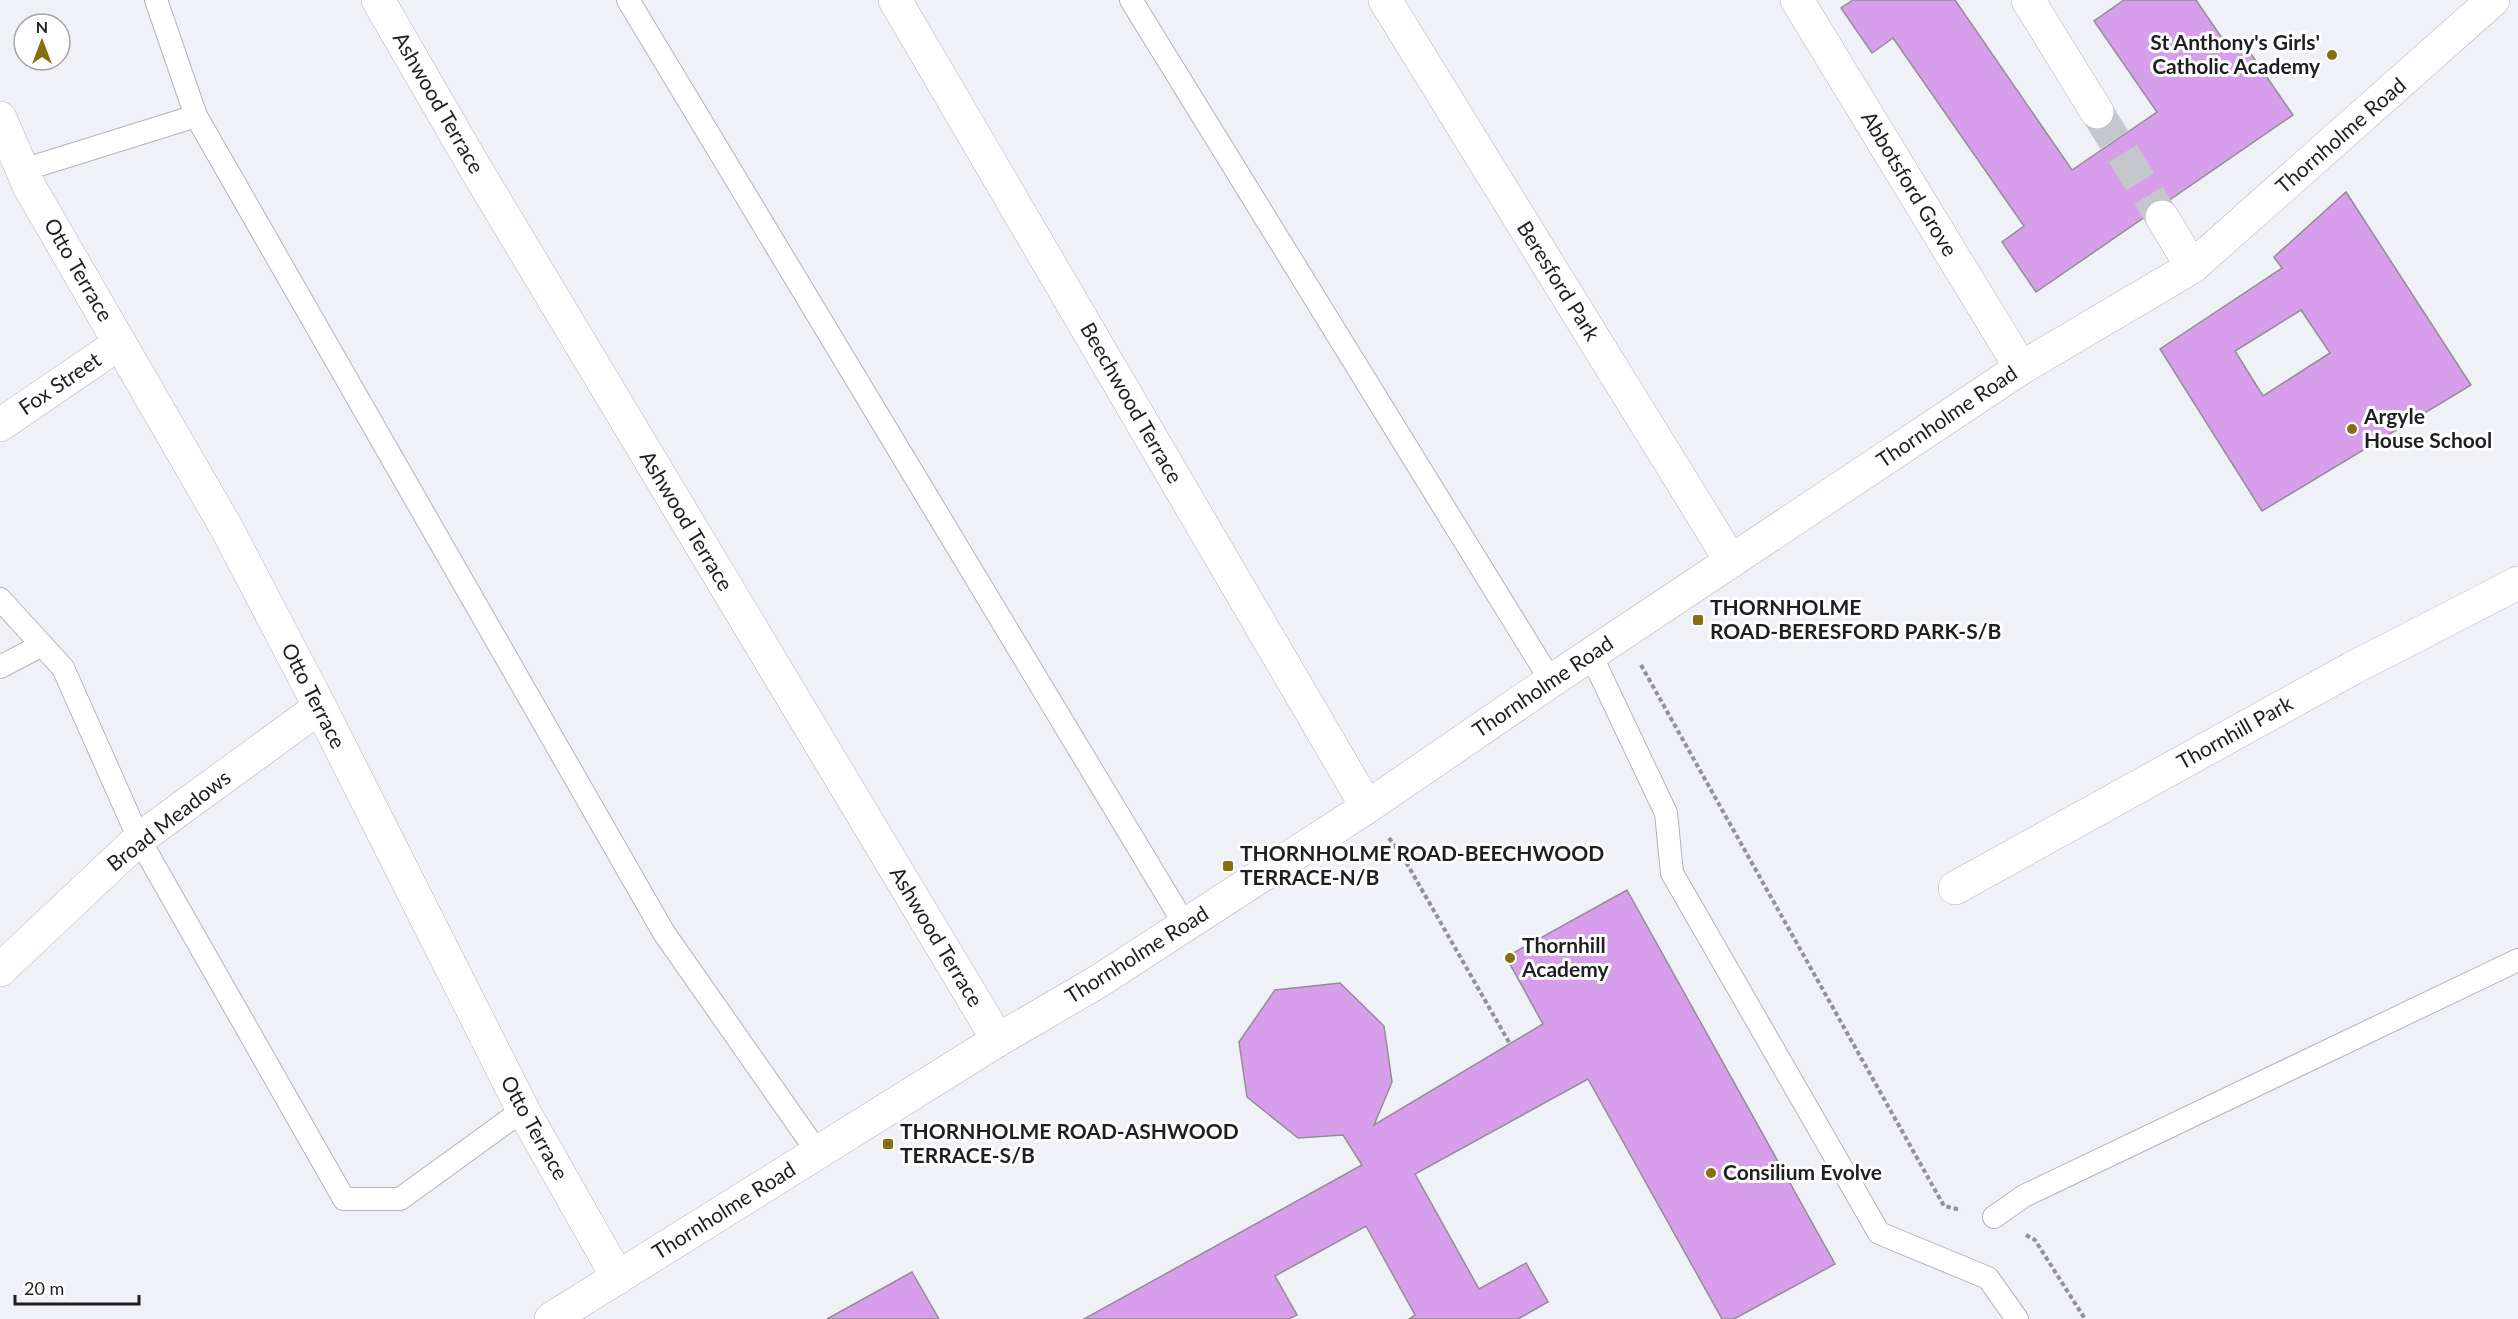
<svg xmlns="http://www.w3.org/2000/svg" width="2518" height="1319" font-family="Lato,sans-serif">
<rect width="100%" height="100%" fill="#f0f1f7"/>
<g fill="#d79eeb" stroke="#918e93" stroke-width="1.5" fill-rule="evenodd">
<path d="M1853,0H1955L2072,170L2157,112L2094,21L2124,0H2196L2228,47L2240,38L2293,115L2036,292L2002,242L2024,226L1893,38L1872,53L1841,8Z"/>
<path d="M2346,192L2471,385L2262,511L2160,349L2282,268L2274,257ZM2301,310L2330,353L2263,396L2235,351Z"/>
<path d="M1627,890L1835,1264L1734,1319H1722L1588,1079L1415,1174L1479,1289L1526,1263L1548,1302L1518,1319H1409L1415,1315L1366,1226L1275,1276L1297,1315L1289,1319H1084L1362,1165L1343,1135L1298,1138L1247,1097L1239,1042L1275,990L1340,983L1384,1026L1392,1082L1374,1125L1543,1024L1506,957Z"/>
<path d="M912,1272L939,1319H827Z"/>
</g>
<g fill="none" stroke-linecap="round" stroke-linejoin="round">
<path stroke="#c6c7cc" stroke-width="33" stroke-dasharray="33 16" stroke-linecap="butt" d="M2097,112L2162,217"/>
<defs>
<g id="lane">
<path d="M156,0L196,116L664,933L818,1153"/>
<path d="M628,0L1185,925"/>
<path d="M1131,0L1551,681"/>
<path d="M23,170L196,116"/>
<path d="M0,599L63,668L139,839L344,1199H400L523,1110"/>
<path d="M1591,655L1666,813L1672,873L1879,1233L1988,1278L2017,1319"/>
<path d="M0,667L42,645"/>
<path d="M1994,1217L2024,1196L2518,960"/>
</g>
<g id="street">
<path d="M378,0L474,166L998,1040"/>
<path d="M895,0L1367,807"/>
<path d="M1385,0L1731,561"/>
<path d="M1797,0L2021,368"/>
<path d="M2028,0L2097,112"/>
<path d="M0,118L29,186L226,527L320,707L523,1110L618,1278"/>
<path d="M2162,217L2192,267"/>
<path d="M0,425L120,343"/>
<path d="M1955,888L2351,669L2518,583"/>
<path d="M0,970L139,839L320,707"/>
</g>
<path id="secondary" d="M551,1319L998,1040L1099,981L1367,807L1551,681L2021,368L2192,267L2493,0"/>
</defs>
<use href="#lane" stroke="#b3b4ba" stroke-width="24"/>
<use href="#street" stroke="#b3b4ba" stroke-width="34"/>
<use href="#secondary" stroke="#b3b4ba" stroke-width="34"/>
<g stroke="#919196" stroke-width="4" stroke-dasharray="4.5 3" stroke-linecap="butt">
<path d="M1641,665L1944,1206L1961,1210"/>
<path d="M1389,838L1406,862L1510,1044"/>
<path d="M2026,1235L2035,1240L2085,1319"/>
</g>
<use href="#lane" stroke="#fff" stroke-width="22"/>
<use href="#street" stroke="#fff" stroke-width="33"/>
<use href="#secondary" stroke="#fff" stroke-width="33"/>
</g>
<g fill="#876f0f" stroke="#fefefe" stroke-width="2">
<circle cx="2332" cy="55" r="6"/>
<circle cx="2352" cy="429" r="6"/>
<rect x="1692" y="614" width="12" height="12" rx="3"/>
<rect x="1222" y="860" width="12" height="12" rx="3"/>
<circle cx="1510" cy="958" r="6"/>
<rect x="882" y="1138" width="12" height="12" rx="3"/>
<circle cx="1711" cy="1173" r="6"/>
</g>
<g text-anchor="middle" stroke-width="6" stroke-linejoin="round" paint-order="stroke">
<g font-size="21" font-weight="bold" fill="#1f1f21" stroke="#fefefe" text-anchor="start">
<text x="2320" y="50" text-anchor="end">St Anthony's Girls'<tspan x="2320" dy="24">Catholic Academy</tspan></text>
<text x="2364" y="424">Argyle<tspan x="2364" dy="24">House School</tspan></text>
<text x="1710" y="615">THORNHOLME<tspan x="1710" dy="24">ROAD-BERESFORD PARK-S/B</tspan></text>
<text x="1240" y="861">THORNHOLME ROAD-BEECHWOOD<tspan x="1240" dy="24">TERRACE-N/B</tspan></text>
<text x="1522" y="953">Thornhill<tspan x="1522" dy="24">Academy</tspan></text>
<text x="900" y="1139">THORNHOLME ROAD-ASHWOOD<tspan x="900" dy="24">TERRACE-S/B</tspan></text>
<text x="1723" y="1180">Consilium Evolve</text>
</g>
<g font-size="21" fill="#1f1f21" stroke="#fefefe">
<text transform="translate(438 103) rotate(60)" y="7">Ashwood Terrace</text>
<text transform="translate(2341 136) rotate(-41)" y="7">Thornholme Road</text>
<text transform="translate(1909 184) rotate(59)" y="7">Abbotsford Grove</text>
<text transform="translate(78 270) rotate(60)" y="7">Otto Terrace</text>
<text transform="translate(1558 281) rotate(58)" y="7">Beresford Park</text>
<text transform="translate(60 384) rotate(-34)" y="7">Fox Street</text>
<text transform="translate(1131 403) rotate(60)" y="7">Beechwood Terrace</text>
<text transform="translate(1947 417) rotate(-34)" y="7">Thornholme Road</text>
<text transform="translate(686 521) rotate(59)" y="7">Ashwood Terrace</text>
<text transform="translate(1543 687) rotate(-34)" y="7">Thornholme Road</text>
<text transform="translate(313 696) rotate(63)" y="7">Otto Terrace</text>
<text transform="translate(2235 733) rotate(-29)" y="7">Thornhill Park</text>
<text transform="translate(169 821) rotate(-38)" y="7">Broad Meadows</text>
<text transform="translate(936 937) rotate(59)" y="7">Ashwood Terrace</text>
<text transform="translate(1137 955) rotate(-32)" y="7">Thornholme Road</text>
<text transform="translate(534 1128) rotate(61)" y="7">Otto Terrace</text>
<text transform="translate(724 1211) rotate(-32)" y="7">Thornholme Road</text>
</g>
</g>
<g transform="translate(42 42)"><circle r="28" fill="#fefefe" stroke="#a5a5a6" stroke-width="1.5"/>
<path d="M0-4.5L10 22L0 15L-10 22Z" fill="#876f0f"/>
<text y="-9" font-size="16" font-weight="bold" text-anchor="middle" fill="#1f1f21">N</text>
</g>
<path d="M15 1295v9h124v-9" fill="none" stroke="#1f1f21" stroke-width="3"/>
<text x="24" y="1295" font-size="18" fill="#1f1f21" stroke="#fefefe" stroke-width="4.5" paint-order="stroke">20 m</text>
</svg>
